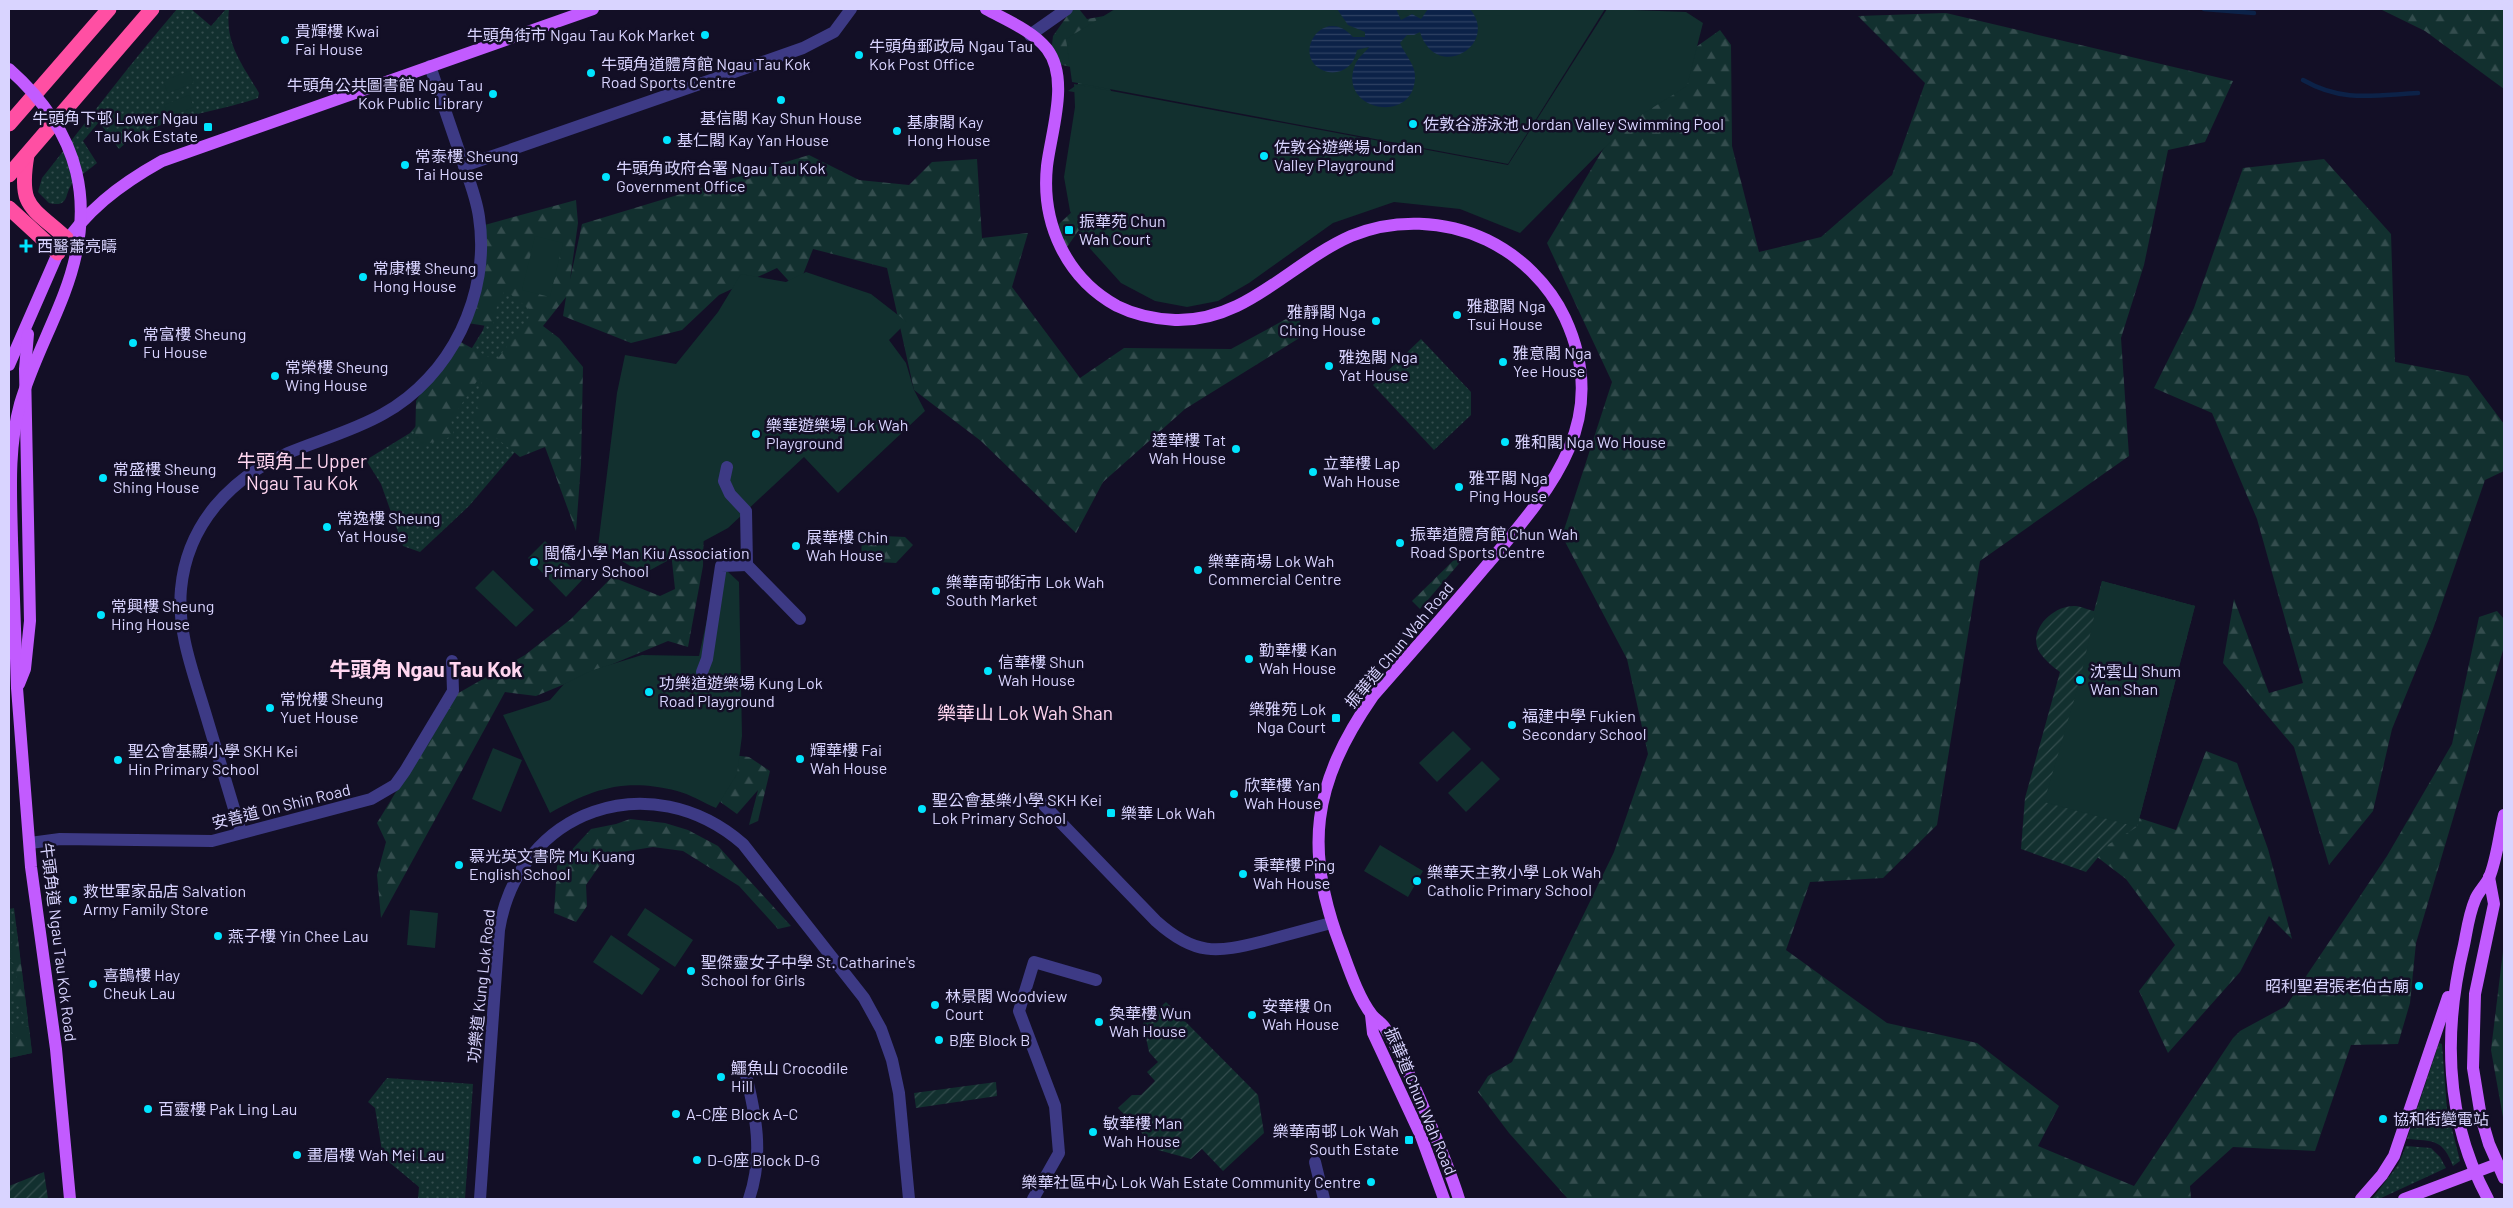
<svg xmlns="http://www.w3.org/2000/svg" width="2513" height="1208" font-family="Barlow,'Noto Sans TC',sans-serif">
<defs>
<pattern id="grass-dots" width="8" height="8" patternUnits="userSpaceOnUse" patternTransform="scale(1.25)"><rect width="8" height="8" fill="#12302f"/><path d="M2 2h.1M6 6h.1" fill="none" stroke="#344d4e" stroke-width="1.8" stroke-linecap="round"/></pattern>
<pattern id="forest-firs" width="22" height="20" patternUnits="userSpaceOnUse" patternTransform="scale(1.25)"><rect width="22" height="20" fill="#12302f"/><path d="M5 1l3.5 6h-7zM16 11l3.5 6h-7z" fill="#344d4e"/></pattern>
<pattern id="garden-furrows" width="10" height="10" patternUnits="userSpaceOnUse" patternTransform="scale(1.25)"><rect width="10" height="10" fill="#12302f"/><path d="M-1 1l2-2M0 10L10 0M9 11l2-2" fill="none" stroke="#344d4e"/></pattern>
<pattern id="water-rules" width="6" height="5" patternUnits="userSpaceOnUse" patternTransform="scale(1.25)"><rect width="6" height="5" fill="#0c2248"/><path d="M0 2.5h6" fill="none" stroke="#2f4163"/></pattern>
</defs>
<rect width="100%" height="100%" fill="#130f26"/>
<g fill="url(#grass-dots)">
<path d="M177,9H191L211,26L226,9H229C225,44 242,64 259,93L258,98C218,112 149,119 119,149L99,122L83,141L97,163C90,169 79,176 72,184C64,194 70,208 49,203L38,192L42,178C87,121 130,64 177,9Z"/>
<path d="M569,235L532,334L515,452L469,506L420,552L403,546L381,484L366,460L410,433L445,392L483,330L497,286Z"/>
<path d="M1421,339L1471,392V415L1434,450L1373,385Z"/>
<path d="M14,908L32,1053L9,1058V909Z"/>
<path d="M2439,1043L2442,1044L2447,1109L2460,1161L2453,1166C2443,1139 2433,1141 2407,1139Z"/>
<path d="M387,1078L473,1084L465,1199H418L419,1187L383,1157L375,1108L368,1102Z"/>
<path d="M2406,1146L2431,1148L2440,1157L2446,1168L2379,1199H2372L2398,1165Z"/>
</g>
<g fill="url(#forest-firs)">
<path d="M1072,9H1079L1087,19L1133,11L1105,79L1115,99L1068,91L1078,84L1079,69L1050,62L1053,36Z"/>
<path d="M2380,9H2504V89L2425,31Z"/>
<path d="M1946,13L2233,81L2205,142L2168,150L2144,265L2121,338L2129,456L1980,561L1937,825L1883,878L1810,882L1786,950L1887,1023L1977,1043L2059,1106L2038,1146L2134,1186L2233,1038L2240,1031L2286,1006L2387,856L2452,744L2479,617L2497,611L2504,619V647L2416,943L2410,1003L2398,1044L2351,1045L2315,1151L2233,1147L2190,1186L2191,1199H1568L1509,1133L1478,1092L1488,1076L1512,1062L1614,852L1648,754L1627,659L1562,536L1612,382L1547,243L1641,86L1720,30L1731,45L1732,146L1759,252L1821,237L1892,175L1925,83L1858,16Z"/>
<path d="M809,155L859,180L909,185L932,162L977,159L982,238L1028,233L1012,287L1080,378L1124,348L1231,349L1299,312L1301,337L1185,409L1103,482L1076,533L981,441L914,390L887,268L813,249L797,290L777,268L719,295L682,330L631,343L563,316L566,297L543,326L559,338L583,367L581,464L576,531L545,447L520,457L474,420L482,384L479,378L451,420L454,436L415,447L416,401L455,339L496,361L529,317V309L505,290L496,309L493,327L461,322L474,304L481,226L576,200L578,223L570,280L582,224Z"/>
<path d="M2324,159L2391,234L2395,362L2468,376L2504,424V471L2485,480L2433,629L2392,729L2373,811L2329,865L2294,747L2223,663L2234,599L2269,693L2303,683L2257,519L2212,413L2154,388L2194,308L2243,168Z"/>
<path d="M1076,208L1086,220L1067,247L1062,244L1059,224Z"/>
<path d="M704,521L703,566L688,647L668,641L536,696L505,692L381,918L377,875L386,842L377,823L455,695L525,655L571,619L612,577L660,596L675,589L670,543Z"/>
<path d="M862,535L905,537L913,545L896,563L861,561Z"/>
<path d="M1459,555L1463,559L1420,609L1412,601Z"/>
<path d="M2206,751L2237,763L2268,849L2292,939L2269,916L2240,972L2168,1053L2139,991L2175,945L2126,879L2055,825L2062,793L2176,830Z"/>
<path d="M732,755L749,757L770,771L758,821L749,825L758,790L737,814L712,796Z"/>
<path d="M630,819L665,823L688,830L718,846L791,926L778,929L739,886L683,851L653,847L616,853L602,862L586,885L587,906L576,922L554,913L557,866L591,829L616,824Z"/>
<path d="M17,932L28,1020C18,1008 12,996 13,980L17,977L16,965L10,961L13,936Z"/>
<path d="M2504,943V1123L2491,1050Z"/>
<path d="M14,1025L29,1027L32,1053L9,1058V1041L17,1038L9,1030L10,1026Z"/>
</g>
<g fill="url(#garden-furrows)">
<path d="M2102,581L2195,606L2137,827L2109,844L2086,872L2021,849L2025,798L2060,672C2053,667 2045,660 2040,653C2026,631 2053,605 2075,606C2081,606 2088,610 2094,611Z"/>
<path d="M1166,1002L1258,1095L1264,1133L1223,1171L1202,1149L1191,1159L1158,1150L1118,1108L1132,1095H1141L1155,1081L1147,1072L1158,1062L1149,1052L1143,1023Z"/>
<path d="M996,1082L997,1096L916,1108L914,1093Z"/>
<path d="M44,1172L48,1199H9V1186Z"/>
</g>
<g fill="#12302f">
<path d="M1115,9H1605L1508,164L1072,82L1066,39Z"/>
<path d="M1607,9L1686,12L1703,23L1687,86L1630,122L1520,233L1460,209L1394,202L1333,223L1249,283L1218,301L1187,307L1155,301L1121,283L1085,243L1070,211L1064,177L1075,107L1074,84L1508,165Z"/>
<path d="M189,71L194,83L168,93L163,81Z"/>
<path d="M189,95L194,107L169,117L164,105Z"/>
<path d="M535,236L563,243L550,297L522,290Z"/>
<path d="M806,272L871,294L907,322L889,340L906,363L914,390L925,411L838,493L804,457L728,528L643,574L598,546L617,393L625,355L676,364L718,312L741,274L786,282Z"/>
<path d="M545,541L583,579L566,597L528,558Z"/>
<path d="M718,569L726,570L739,582L742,736L737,774L716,808C704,803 690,794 677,791C626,778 594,788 550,813L503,715L550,700L564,684L593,670L642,655L699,656Z"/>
<path d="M493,570L534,610L516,627L475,588Z"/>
<path d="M2102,581L2195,606L2137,827L2044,802L2080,680Z"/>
<path d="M1453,731L1471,749L1437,782L1419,763Z"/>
<path d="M493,748L522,760L501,812L472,799Z"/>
<path d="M1482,761L1500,779L1466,812L1448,793Z"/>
<path d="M1380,845L1423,871L1408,897L1364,871Z"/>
<path d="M645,908L693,940L675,967L627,935Z"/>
<path d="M410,910L438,913L435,948L407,945Z"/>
<path d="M611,935L660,969L642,995L593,962Z"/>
</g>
<path fill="url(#water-rules)" d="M1337,9H1396L1401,20L1412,14L1421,19L1428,9H1470C1500,45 1436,83 1420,32L1414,35H1407L1400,43C1405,55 1416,65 1415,78C1413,126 1337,110 1355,65C1358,57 1365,53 1369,47L1357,50C1355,59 1351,67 1341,71C1335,73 1328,73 1322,70C1291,54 1324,4 1353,37H1365V32L1348,25Z"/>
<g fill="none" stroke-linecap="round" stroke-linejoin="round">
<g stroke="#0c2248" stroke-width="4.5">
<path d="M2204,9L2254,13"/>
<path d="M2303,80C2343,103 2375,95 2418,93"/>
</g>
<g stroke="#3d3a85" stroke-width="12">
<path d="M1030,35L1067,9"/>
<path d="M464,166L803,48L834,32L851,9"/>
<path d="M727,467L724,481L730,494L746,511L747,565L800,619"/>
<path d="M702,672L707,659L721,566L747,565"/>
<path d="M1039,800L1156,921C1195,956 1216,953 1264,941C1286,935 1309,929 1331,923"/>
<path d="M241,832C229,792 217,752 205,712C193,672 177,631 181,589C187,525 230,478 288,453C319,440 353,431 383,414C451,377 491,294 479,217C476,195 467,175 460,154C450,125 440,95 430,66"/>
<path d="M30,843L60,839L212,841L371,799L395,785L405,771L453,691L452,661"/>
<path d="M745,1071C756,1115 764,1155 749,1199"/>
<path d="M1315,1162L1324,1199"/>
<path d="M480,1199L499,930C519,809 651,764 743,844L864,998L881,1029L892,1060L899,1093L909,1199"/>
<path d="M1033,1199L1059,1153L1055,1106L1019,1011L1034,962L1096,980"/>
</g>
<g stroke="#c25bff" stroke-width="12">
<path d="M986,9C1006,20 1033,31 1047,49C1070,79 1051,132 1047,166C1041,223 1066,278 1117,306C1135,315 1154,319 1175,320C1246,322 1290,263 1351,236C1394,218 1445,220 1487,240C1520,256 1549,284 1565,318C1613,422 1549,491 1486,566C1449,610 1411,653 1373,696C1312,784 1303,850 1342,950C1349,969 1359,999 1372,1015C1376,1020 1382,1023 1385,1028C1399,1049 1409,1074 1419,1097C1433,1130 1448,1164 1459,1199"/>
<path d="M9,365L58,253C85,211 119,185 162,161L593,9"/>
<path d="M12,540L17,688L31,867L56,1049L70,1199"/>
<path d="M19,684L25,669L30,621L25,369L28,334"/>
<path d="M2489,877L2494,904L2475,994L2473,1068L2481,1117L2489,1144L2504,1178"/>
<path d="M1371,1015L1373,1033L1421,1136L1444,1199"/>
<path d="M2361,1199L2382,1175L2394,1156L2448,997"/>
<path d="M2404,1199L2497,1164"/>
<path d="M2488,1199C2445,1120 2443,1031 2464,945C2467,930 2469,914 2475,900C2478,892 2485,886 2489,878C2497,859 2499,835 2504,815"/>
</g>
<g stroke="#ff4fa3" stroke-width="15">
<path d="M9,124L109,9"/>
<path d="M27,155C18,208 31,206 67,239"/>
<path d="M9,175L152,9"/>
<path d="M9,208L58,253"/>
</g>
<path stroke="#c25bff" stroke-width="12" d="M9,69C81,133 98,205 64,294C50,331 31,366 20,404C8,448 11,494 12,540"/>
</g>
<g fill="#00e5ff" stroke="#130f26" stroke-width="2">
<circle cx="705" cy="35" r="5"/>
<circle cx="285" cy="40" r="5"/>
<circle cx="859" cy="55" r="5"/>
<circle cx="591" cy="73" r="5"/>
<circle cx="493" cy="94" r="5"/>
<circle cx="781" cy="100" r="5"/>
<circle cx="1413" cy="124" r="5"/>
<rect x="203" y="122" width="10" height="10" rx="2.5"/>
<circle cx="897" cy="131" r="5"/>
<circle cx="667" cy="140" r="5"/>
<circle cx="1264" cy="156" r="5"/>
<circle cx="405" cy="165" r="5"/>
<circle cx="606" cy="177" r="5"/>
<rect x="1064" y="225" width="10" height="10" rx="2.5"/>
<path d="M23.5 238.5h5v5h5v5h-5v5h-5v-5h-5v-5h5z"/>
<circle cx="363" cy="277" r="5"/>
<circle cx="1457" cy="315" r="5"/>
<circle cx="1376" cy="321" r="5"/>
<circle cx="133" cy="343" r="5"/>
<circle cx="1503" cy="362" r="5"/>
<circle cx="1329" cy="366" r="5"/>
<circle cx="275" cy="376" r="5"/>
<circle cx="756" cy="434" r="5"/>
<circle cx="1505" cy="442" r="5"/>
<circle cx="1236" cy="449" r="5"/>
<circle cx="1313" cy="472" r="5"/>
<circle cx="103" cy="478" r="5"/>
<circle cx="1459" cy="487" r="5"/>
<circle cx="327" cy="527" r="5"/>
<circle cx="1400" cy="543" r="5"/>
<circle cx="796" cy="546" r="5"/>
<circle cx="534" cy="562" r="5"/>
<circle cx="1198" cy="570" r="5"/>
<circle cx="936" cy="591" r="5"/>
<circle cx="101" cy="615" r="5"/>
<circle cx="1249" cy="659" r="5"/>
<circle cx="988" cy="671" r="5"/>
<circle cx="2080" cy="680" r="5"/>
<circle cx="649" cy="692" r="5"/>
<circle cx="270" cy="708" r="5"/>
<rect x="1331" y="713" width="10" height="10" rx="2.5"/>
<circle cx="1512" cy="725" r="5"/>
<circle cx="800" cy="759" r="5"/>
<circle cx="118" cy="760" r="5"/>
<circle cx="1234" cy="794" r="5"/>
<circle cx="922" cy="809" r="5"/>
<rect x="1106" y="808" width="10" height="10" rx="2.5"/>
<circle cx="459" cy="865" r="5"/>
<circle cx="1243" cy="874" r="5"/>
<circle cx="1417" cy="881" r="5"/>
<circle cx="73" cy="900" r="5"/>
<circle cx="218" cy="936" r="5"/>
<circle cx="691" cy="971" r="5"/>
<circle cx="93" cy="984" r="5"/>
<circle cx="2419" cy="986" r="5"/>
<circle cx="935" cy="1005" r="5"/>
<circle cx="1252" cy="1015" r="5"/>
<circle cx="1099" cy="1022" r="5"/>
<circle cx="939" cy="1040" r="5"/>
<circle cx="721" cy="1077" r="5"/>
<circle cx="148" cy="1109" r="5"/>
<circle cx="676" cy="1114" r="5"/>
<circle cx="2383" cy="1119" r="5"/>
<circle cx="1093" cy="1132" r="5"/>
<rect x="1404" y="1135" width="10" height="10" rx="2.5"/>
<circle cx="297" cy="1155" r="5"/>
<circle cx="697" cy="1160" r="5"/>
<circle cx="1371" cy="1182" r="5"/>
</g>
<g text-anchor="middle" stroke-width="5" stroke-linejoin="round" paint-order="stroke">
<g font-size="16" fill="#d9d4ff" stroke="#130f26" text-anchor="start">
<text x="295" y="37">貴輝樓 Kwai<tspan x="295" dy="18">Fai House</tspan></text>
<text x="695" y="41" text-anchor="end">牛頭角街市 Ngau Tau Kok Market</text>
<text x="869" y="52">牛頭角郵政局 Ngau Tau<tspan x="869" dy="18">Kok Post Office</tspan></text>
<text x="601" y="70">牛頭角道體育館 Ngau Tau Kok<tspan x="601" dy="18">Road Sports Centre</tspan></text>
<text x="483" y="91" text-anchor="end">牛頭角公共圖書館 Ngau Tau<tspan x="483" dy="18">Kok Public Library</tspan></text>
<text x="198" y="124" text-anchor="end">牛頭角下邨 Lower Ngau<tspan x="198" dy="18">Tau Kok Estate</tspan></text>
<text x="781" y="124" text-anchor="middle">基信閣 Kay Shun House</text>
<text x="907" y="128">基康閣 Kay<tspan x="907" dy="18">Hong House</tspan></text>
<text x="1423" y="130">佐敦谷游泳池 Jordan Valley Swimming Pool</text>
<text x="677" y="146">基仁閣 Kay Yan House</text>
<text x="1274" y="153">佐敦谷遊樂場 Jordan<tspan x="1274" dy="18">Valley Playground</tspan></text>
<text x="415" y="162">常泰樓 Sheung<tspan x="415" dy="18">Tai House</tspan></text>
<text x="616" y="174">牛頭角政府合署 Ngau Tau Kok<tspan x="616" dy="18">Government Office</tspan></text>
<text x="1079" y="227">振華苑 Chun<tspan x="1079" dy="18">Wah Court</tspan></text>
<text x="37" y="252">西醫蕭亮疇</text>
<text x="373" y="274">常康樓 Sheung<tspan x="373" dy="18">Hong House</tspan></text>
<text x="1467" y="312">雅趣閣 Nga<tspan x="1467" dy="18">Tsui House</tspan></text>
<text x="1366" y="318" text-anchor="end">雅靜閣 Nga<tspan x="1366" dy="18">Ching House</tspan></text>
<text x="143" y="340">常富樓 Sheung<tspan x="143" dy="18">Fu House</tspan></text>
<text x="1513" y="359">雅意閣 Nga<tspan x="1513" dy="18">Yee House</tspan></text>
<text x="1339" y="363">雅逸閣 Nga<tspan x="1339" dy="18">Yat House</tspan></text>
<text x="285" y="373">常榮樓 Sheung<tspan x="285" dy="18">Wing House</tspan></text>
<text x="766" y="431">樂華遊樂場 Lok Wah<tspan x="766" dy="18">Playground</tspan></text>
<text x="1226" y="446" text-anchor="end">達華樓 Tat<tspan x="1226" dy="18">Wah House</tspan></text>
<text x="1515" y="448">雅和閣 Nga Wo House</text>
<text x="1323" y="469">立華樓 Lap<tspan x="1323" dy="18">Wah House</tspan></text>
<text x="113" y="475">常盛樓 Sheung<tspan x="113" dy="18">Shing House</tspan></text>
<text x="1469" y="484">雅平閣 Nga<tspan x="1469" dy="18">Ping House</tspan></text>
<text x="337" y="524">常逸樓 Sheung<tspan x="337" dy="18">Yat House</tspan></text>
<text x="1410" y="540">振華道體育館 Chun Wah<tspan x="1410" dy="18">Road Sports Centre</tspan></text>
<text x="806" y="543">展華樓 Chin<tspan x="806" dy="18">Wah House</tspan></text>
<text x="544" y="559">閩僑小學 Man Kiu Association<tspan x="544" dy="18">Primary School</tspan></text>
<text x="1208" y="567">樂華商場 Lok Wah<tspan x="1208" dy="18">Commercial Centre</tspan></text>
<text x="946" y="588">樂華南邨街市 Lok Wah<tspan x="946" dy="18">South Market</tspan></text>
<text x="111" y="612">常興樓 Sheung<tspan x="111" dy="18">Hing House</tspan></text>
<text x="1259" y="656">勤華樓 Kan<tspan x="1259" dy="18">Wah House</tspan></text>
<text x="998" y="668">信華樓 Shun<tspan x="998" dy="18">Wah House</tspan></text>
<text x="2090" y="677">沈雲山 Shum<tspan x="2090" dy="18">Wan Shan</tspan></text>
<text x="659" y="689">功樂道遊樂場 Kung Lok<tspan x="659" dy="18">Road Playground</tspan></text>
<text x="280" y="705">常悅樓 Sheung<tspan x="280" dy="18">Yuet House</tspan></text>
<text x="1326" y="715" text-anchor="end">樂雅苑 Lok<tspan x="1326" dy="18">Nga Court</tspan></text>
<text x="1522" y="722">福建中學 Fukien<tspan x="1522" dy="18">Secondary School</tspan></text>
<text x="810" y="756">輝華樓 Fai<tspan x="810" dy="18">Wah House</tspan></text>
<text x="128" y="757">聖公會基顯小學 SKH Kei<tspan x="128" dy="18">Hin Primary School</tspan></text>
<text x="1244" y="791">欣華樓 Yan<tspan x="1244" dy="18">Wah House</tspan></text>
<text x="932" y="806">聖公會基樂小學 SKH Kei<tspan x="932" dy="18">Lok Primary School</tspan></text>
<text x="1121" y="819">樂華 Lok Wah</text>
<text x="469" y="862">慕光英文書院 Mu Kuang<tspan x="469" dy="18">English School</tspan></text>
<text x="1253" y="871">秉華樓 Ping<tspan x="1253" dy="18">Wah House</tspan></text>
<text x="1427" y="878">樂華天主教小學 Lok Wah<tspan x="1427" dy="18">Catholic Primary School</tspan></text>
<text x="83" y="897">救世軍家品店 Salvation<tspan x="83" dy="18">Army Family Store</tspan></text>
<text x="228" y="942">燕子樓 Yin Chee Lau</text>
<text x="701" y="968">聖傑靈女子中學 St. Catharine's<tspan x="701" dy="18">School for Girls</tspan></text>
<text x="103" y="981">喜鵲樓 Hay<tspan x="103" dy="18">Cheuk Lau</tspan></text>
<text x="2409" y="992" text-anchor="end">昭利聖君張老伯古廟</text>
<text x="945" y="1002">林景閣 Woodview<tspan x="945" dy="18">Court</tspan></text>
<text x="1262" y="1012">安華樓 On<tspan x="1262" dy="18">Wah House</tspan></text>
<text x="1109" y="1019">奐華樓 Wun<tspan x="1109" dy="18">Wah House</tspan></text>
<text x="949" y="1046">B座 Block B</text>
<text x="731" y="1074">鱷魚山 Crocodile<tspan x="731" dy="18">Hill</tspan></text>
<text x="158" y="1115">百靈樓 Pak Ling Lau</text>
<text x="686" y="1120">A-C座 Block A-C</text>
<text x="2393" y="1125">協和街變電站</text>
<text x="1103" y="1129">敏華樓 Man<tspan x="1103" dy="18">Wah House</tspan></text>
<text x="1399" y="1137" text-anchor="end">樂華南邨 Lok Wah<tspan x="1399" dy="18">South Estate</tspan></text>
<text x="307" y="1161">畫眉樓 Wah Mei Lau</text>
<text x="707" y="1166">D-G座 Block D-G</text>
<text x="1361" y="1188" text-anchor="end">樂華社區中心 Lok Wah Estate Community Centre</text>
</g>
<g font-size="16" fill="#d9d4ff" stroke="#130f26">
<text transform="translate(1399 645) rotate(-50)" y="6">振華道 Chun Wah Road</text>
<text transform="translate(281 806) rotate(-14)" y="6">安善道 On Shin Road</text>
<text transform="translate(59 942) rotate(83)" y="6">牛頭角道 Ngau Tau Kok Road</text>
<text transform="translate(481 986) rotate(-84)" y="6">功樂道 Kung Lok Road</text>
<text transform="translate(1421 1101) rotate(67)" y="6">振華道 Chun Wah Road</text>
</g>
<g font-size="19" fill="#ffd6f0" stroke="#130f26">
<text x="302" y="468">牛頭角上 Upper<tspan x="302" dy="22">Ngau Tau Kok</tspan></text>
<text x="1025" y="720">樂華山 Lok Wah Shan</text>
</g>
<g font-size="21" font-weight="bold" fill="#ffd6f0" stroke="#130f26">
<text x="426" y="677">牛頭角 Ngau Tau Kok</text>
</g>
</g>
<rect width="2513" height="1208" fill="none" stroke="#d9d4ff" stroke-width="20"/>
</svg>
